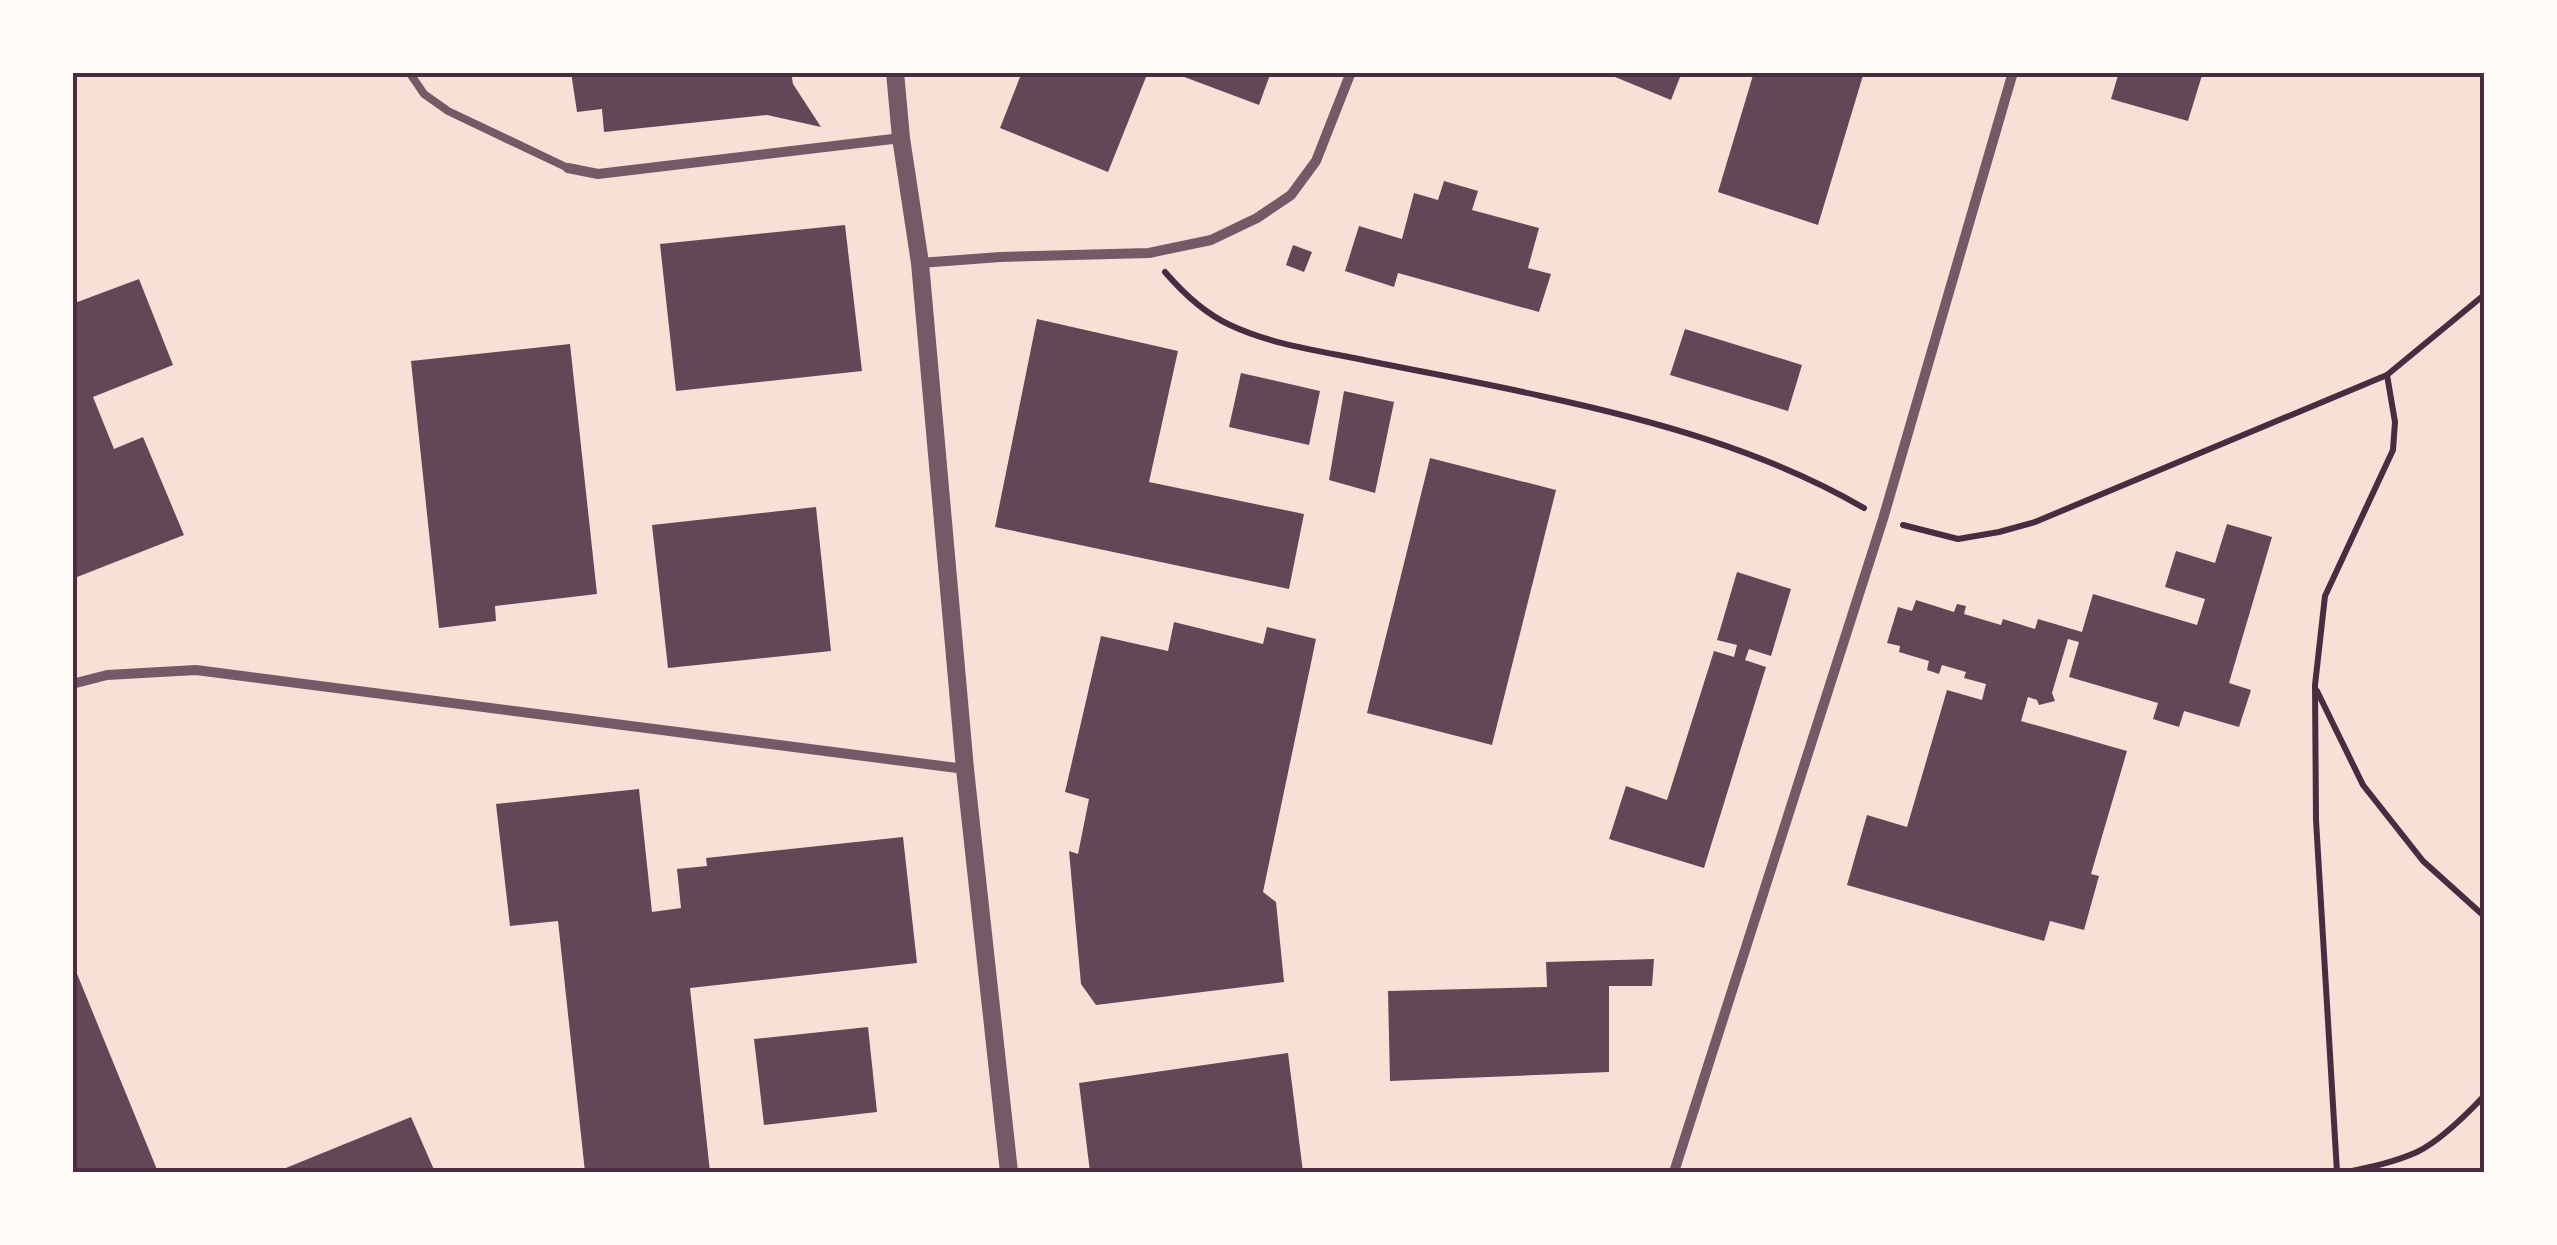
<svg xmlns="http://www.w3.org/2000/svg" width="2557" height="1245" font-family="'Work Sans',sans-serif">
<rect width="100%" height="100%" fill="#f7e1d7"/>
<g fill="#644757">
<path d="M571,72H791L793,84L821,127L767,115L604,132L602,109L577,112Z"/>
<path d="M1022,72H1148L1108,172L1000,128Z"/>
<path d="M1171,72H1271L1259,105Z"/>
<path d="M1616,72H1682L1671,100L1615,77Z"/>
<path d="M1754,72H1864L1818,225L1718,192Z"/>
<path d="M2119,72H2203L2188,121L2111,99Z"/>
<path d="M1444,181L1478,191L1472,210L1539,228L1528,268L1551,274L1539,312L1398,273L1394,287L1345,271L1359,226L1402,239L1414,193L1438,200Z"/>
<path d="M845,225L862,371L676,391L660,244Z"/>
<path d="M1293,245L1312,252L1304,272L1286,265Z"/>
<path d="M139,279L173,365L93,397L114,449L143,437L184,535L72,579V304Z"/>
<path d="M1037,319L1178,351L1149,482L1304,514L1289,589L995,527Z"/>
<path d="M1685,329L1802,365L1788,411L1670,375Z"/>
<path d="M570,344L597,594L495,606L496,621L439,628L411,361Z"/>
<path d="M1241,373L1320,391L1309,445L1229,427Z"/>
<path d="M1344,391L1394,402L1375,493L1329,480Z"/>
<path d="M1430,458L1556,490L1492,745L1367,713Z"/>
<path d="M816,507L831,651L668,668L652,525Z"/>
<path d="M2227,524L2272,537L2229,683L2251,690L2239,727L2184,711L2179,727L2153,719L2158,703L2069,677L2079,642L2068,639L2052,693L2055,701L2039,705L2037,700L2028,697L2021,721L2127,751L2091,874L2099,876L2084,930L2050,921L2044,941L1847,885L1867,815L1907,827L1947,690L1982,700L1986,684L1964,678L1966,672L1942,665L1939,674L1927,670L1929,661L1899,652L1900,646L1887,643L1898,607L1912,611L1916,600L1954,612L1957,604L1966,606L1964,614L2001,625L2003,619L2035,629L2038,619L2082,632L2093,594L2197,625L2205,599L2165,587L2176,551L2215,563Z"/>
<path d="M1737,572L1791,589L1771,656L1749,649L1745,660L1766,667L1704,868L1609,839L1626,786L1667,800L1714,651L1734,657L1737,645L1717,640Z"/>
<path d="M1174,622L1263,644L1267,627L1316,639L1263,892L1276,902L1284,982L1096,1005L1081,984L1069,851L1078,854L1089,799L1065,792L1101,636L1168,651Z"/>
<path d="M639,789L652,912L681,908L677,869L707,866L706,858L903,837L917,963L690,988L710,1172H612V1170L585,1172L558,921L510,926L496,804Z"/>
<path d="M1654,959L1652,986H1609V1072L1390,1081L1388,991L1547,987L1546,962Z"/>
<path d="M72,964H73L158,1172H72Z"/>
<path d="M868,1027L877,1112L764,1125L754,1039Z"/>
<path d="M1288,1053L1303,1172H1090L1079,1083Z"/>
<path d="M411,1117L435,1172H276Z"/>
</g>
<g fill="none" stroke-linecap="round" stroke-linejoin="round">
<g stroke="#4a2c40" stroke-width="6">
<path d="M1165,272C1183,293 1204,313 1230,325C1268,343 1313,350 1354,358C1417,371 1479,382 1541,396C1652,420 1766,451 1864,508"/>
<path d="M1903,525L1958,539L1999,532L2035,522L2387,375L2484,295"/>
<path d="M2317,691L2363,785L2423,861L2484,916"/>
<path d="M2337,1172L2316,820L2315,685L2325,596L2393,450L2395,422L2387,375"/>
<path d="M2347,1172C2371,1167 2395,1162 2417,1152C2440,1141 2467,1114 2484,1096"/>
</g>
<path stroke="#755966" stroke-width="8" d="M409,72L424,94L448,111L568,168"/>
<g stroke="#755966" stroke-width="10">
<path d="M568,168L598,174L901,138"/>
<path d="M920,263L1000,257L1149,253L1211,240L1257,218L1291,195L1316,161L1351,72"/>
<path d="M72,684L107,675L196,670L965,769"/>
<path d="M1674,1172L1883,519L2013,72"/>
</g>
<path stroke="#755966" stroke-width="18" d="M895,72L901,138L920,263L965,769L1009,1172"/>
</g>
<rect width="2557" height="1245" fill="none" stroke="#fffaf5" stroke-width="150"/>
<rect x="75" y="75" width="2407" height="1095" fill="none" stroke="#4a2c40" stroke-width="4"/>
</svg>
